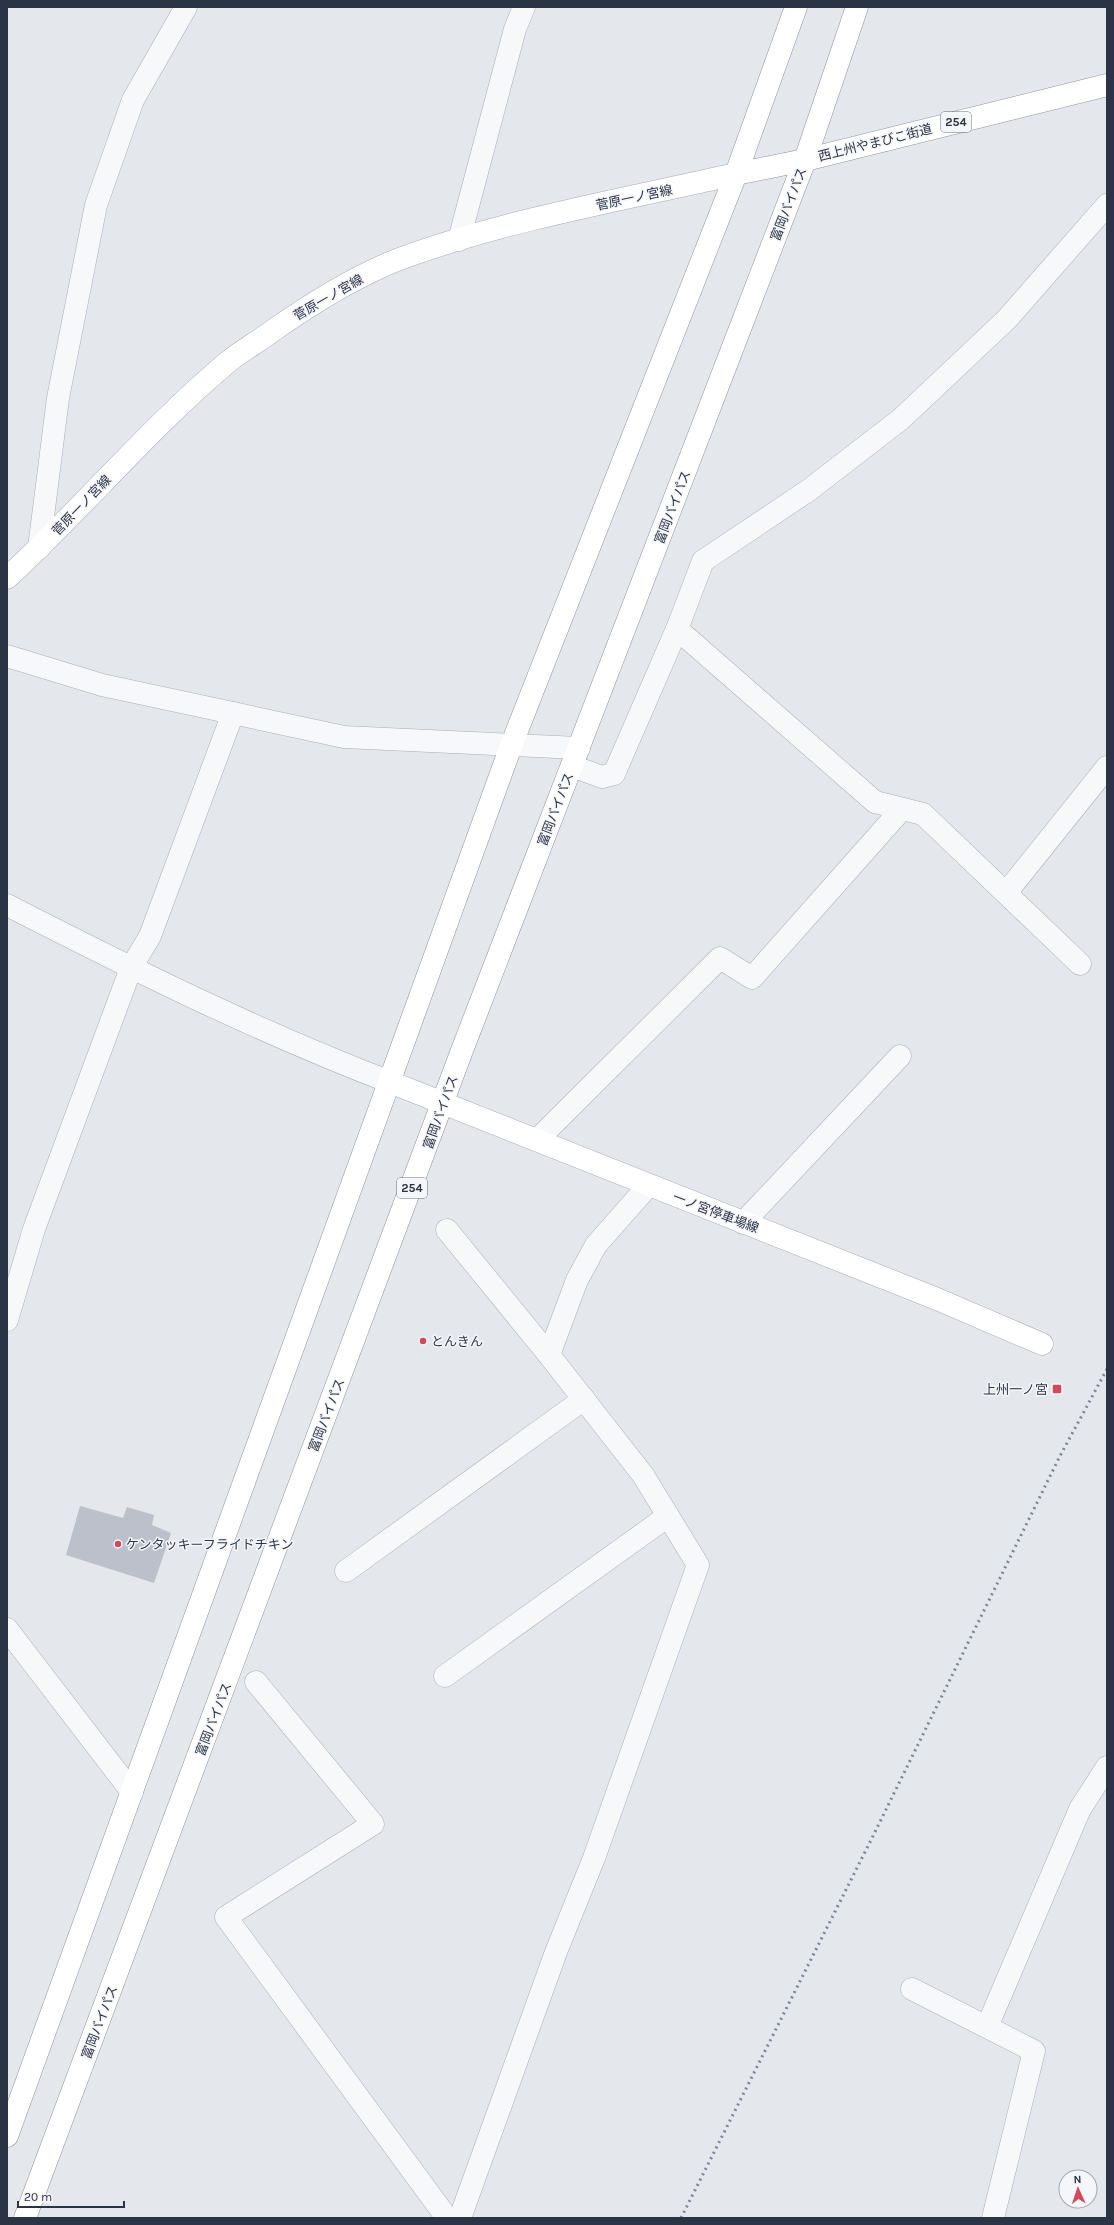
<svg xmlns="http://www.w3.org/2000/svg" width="1114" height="2225" font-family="Karla,'Noto Sans JP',sans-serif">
<rect width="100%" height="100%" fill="#e4e7ec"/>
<path fill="#bbc0ca" d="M80,1506L123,1518L127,1507L154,1515L152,1525L171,1533L154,1583L66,1555Z"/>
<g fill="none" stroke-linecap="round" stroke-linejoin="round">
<defs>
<g id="minor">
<path d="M459,240L515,29L524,7"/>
<path d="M39,548L58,398L96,205L133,100L186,7"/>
<path d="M7,656L102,685L344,737L579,748"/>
<path d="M572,766L602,777L614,774L677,629"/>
<path d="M1006,893L1107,767"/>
<path d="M7,905C132,969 259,1032 390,1082"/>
<path d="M1080,964L923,814L875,802L677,629L703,561L809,490L901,419L1007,319L1107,205"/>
<path d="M537,1140L720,958L752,978L902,809"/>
<path d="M743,1223L900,1056"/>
<path d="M447,1230L549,1355L643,1475L698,1565L594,1858L556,1952L460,2218"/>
<path d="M7,1320L34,1229L131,968L150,936L233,713"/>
<path d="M549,1355L577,1280L596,1245L648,1186"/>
<path d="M346,1571L584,1399"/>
<path d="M7,1629L132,1792"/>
<path d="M445,1676L668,1516"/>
<path d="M256,1682L373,1824L226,1917L447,2218"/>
<path d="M912,1989L1034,2051L993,2218"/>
<path d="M987,2027L1080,1809L1107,1767"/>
</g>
<g id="major">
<path d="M7,578C83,508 149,428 229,361C242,351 257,342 271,332C312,303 355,276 402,258C510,219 625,199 736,174"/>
<path d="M390,1082L937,1299L1042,1344"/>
</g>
<g id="highway">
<path d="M736,174L805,160L1107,85"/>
<path d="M7,2136L511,746L736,174L796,7"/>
<path d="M25,2218L461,1053L805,160L857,7"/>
</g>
</defs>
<use href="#minor" stroke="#a9aeb7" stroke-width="23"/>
<use href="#major" stroke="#a3abb8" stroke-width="23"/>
<use href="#highway" stroke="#8b94a3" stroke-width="23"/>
<use href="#minor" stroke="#f7f8fa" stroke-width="22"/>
<use href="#major" stroke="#fff" stroke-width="22"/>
<use href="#highway" stroke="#fff" stroke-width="22"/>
<path stroke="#7d8696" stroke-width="3" stroke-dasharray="2 4" stroke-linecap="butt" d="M681,2218L871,1840L1060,1456L1107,1369"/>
</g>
<g fill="#d1495b" stroke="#f4f6f9" stroke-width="1.5">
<circle cx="423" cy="1341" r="4"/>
<rect x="1052" y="1384" width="10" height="10" rx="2"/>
<circle cx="118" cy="1544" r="4"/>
</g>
<g text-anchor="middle" stroke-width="3" stroke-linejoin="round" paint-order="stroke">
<g fill="#f4f6f9" stroke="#676e7b" stroke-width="1">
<rect x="941" y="112" width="30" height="20" rx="3"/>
<rect x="397" y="1178" width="30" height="20" rx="3"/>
</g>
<g font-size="12" font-weight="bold" fill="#2b3445">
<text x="956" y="126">254</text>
<text x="412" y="1192">254</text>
</g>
<g font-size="13" fill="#2b3445" stroke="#f4f6f9">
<text transform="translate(875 142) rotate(-14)" y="5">西上州やまびこ街道</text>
<text transform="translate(634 197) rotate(-12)" y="5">菅原一ノ宮線</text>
<text transform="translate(788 204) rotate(-69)" y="5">富岡バイパス</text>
<text transform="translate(328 297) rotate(-30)" y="5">菅原一ノ宮線</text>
<text transform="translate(81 505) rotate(-46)" y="5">菅原一ノ宮線</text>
<text transform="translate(672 507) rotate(-69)" y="5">富岡バイパス</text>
<text transform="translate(555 809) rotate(-69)" y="5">富岡バイパス</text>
<text transform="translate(440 1112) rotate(-70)" y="5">富岡バイパス</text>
<text transform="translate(716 1212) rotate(21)" y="5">一ノ宮停車場線</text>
<text transform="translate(326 1415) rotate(-69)" y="5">富岡バイパス</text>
<text transform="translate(213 1719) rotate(-69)" y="5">富岡バイパス</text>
<text transform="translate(99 2022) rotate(-69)" y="5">富岡バイパス</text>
</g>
<g font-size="13" fill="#2b3445" stroke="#f4f6f9" text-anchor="start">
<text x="431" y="1346">とんきん</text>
<text x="1048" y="1394" text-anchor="end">上州一ノ宮</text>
<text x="126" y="1549">ケンタッキーフライドチキン</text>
</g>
</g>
<rect width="1114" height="2225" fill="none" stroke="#2b3445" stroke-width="16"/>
<g transform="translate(1078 2189) rotate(357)"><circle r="19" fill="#f4f6f9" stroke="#a4a8b1"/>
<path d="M0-3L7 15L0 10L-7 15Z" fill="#d1495b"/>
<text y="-6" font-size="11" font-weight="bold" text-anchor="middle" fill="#2b3445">N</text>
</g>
<path d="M18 2201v6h106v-6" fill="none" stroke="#2b3445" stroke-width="2"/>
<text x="24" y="2201" font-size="12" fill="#2b3445" stroke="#f4f6f9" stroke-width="3" paint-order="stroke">20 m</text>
</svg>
